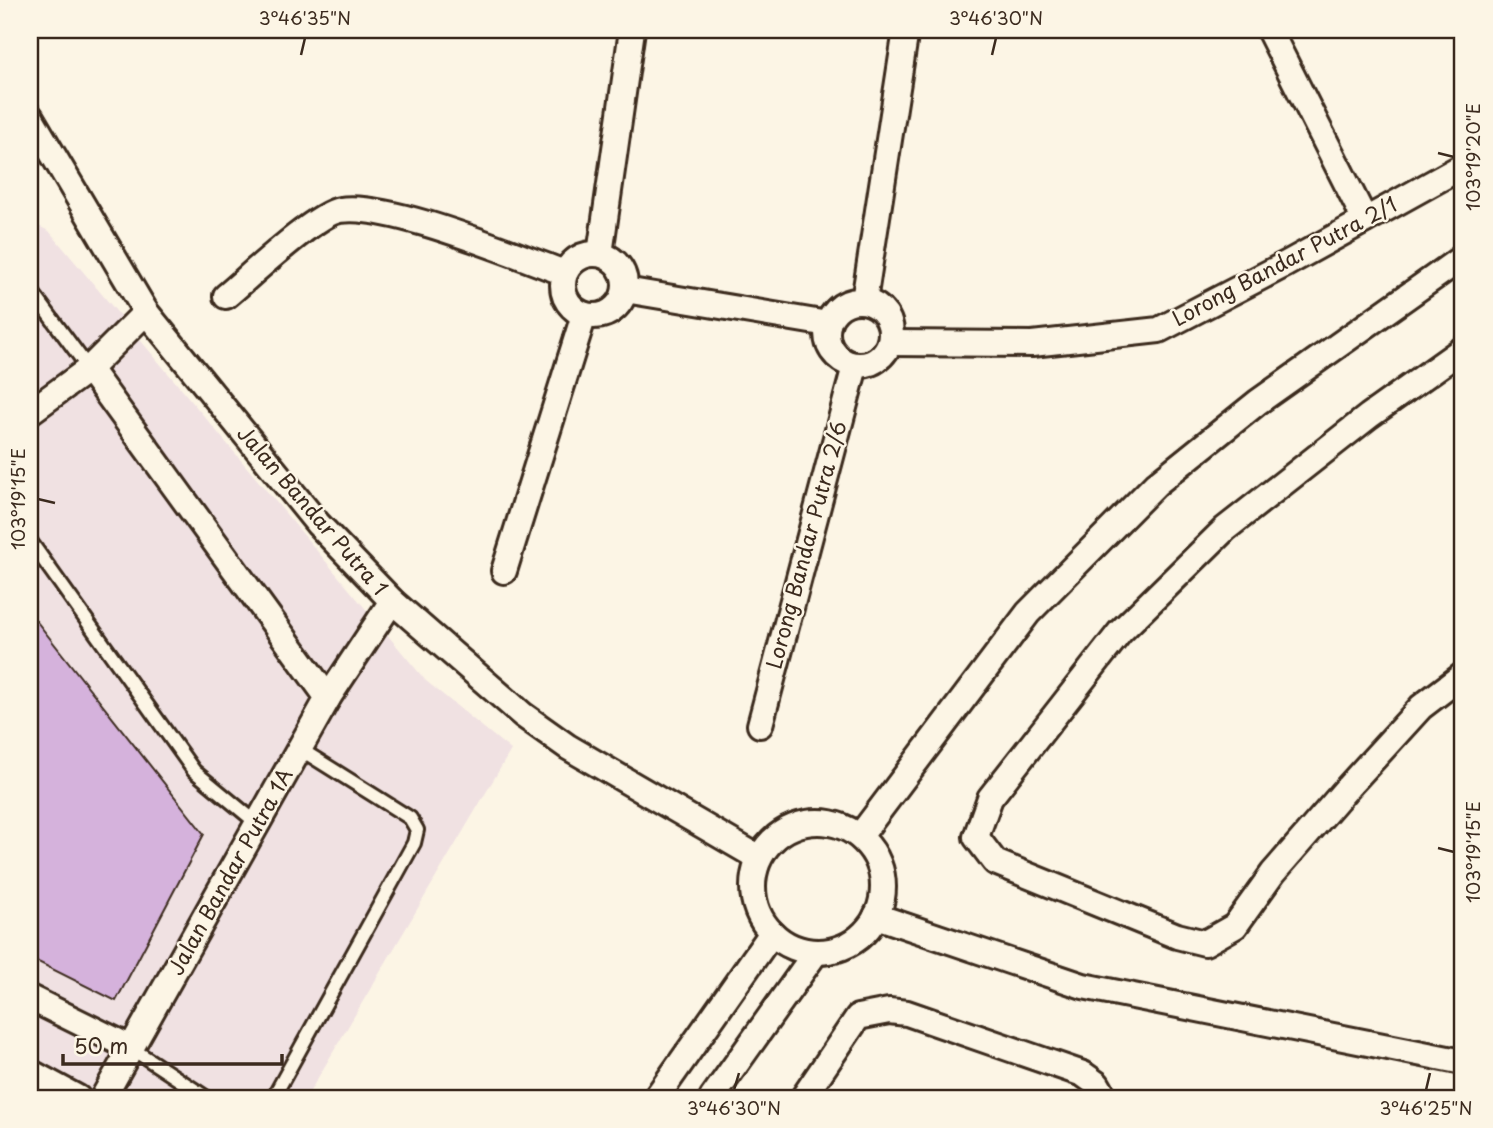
<svg xmlns="http://www.w3.org/2000/svg" width="1493" height="1128" font-family="'Playpen Sans',sans-serif">
<rect width="100%" height="100%" fill="#fcf5e5"/>
<filter id="ink" filterUnits="userSpaceOnUse"><feTurbulence type="fractalNoise" baseFrequency=".0143" numOctaves="2"/><feDisplacementMap in="SourceGraphic" scale="14" xChannelSelector="R" yChannelSelector="G"/><feConvolveMatrix kernelMatrix="1 2 1 2 8 2 1 2 1" color-interpolation-filters="sRGB"/></filter>
<g filter="url(#ink)">
<path fill="#f0e1e2" d="M30,222L49,231L426,681L511,750L306,1098H30Z"/>
<path fill="#d5b2dc" stroke="#3b2a1e" stroke-width="2" d="M30,613L204,834L116,1001L30,958Z"/>
<g fill="none" stroke-linecap="round" stroke-linejoin="round">
<defs>
<g id="service">
<path d="M30,289L89,369"/>
<path d="M30,541L194,771L258,824"/>
<path d="M131,1048L207,1098"/>
<path d="M273,1098L414,843L417,830L410,818L300,749"/>
</g>
<g id="minor">
<path d="M1269,30L1365,220"/>
<path d="M30,116L146,312L318,524L392,601L523,715L568,747L759,858"/>
<circle cx="594" cy="285" r="31"/>
<path d="M600,254L632,30"/>
<path d="M625,290L828,324"/>
<path d="M226,296C249,277 315,214 340,210C389,202 514,255 565,273"/>
<circle cx="859" cy="333" r="32"/>
<path d="M864,301L906,30"/>
<path d="M890,343L1032,344L1159,330L1286,264L1463,166"/>
<path d="M1463,349L1369,416L1225,529L1120,632L990,798L976,837L995,862L1177,936L1205,943L1235,926L1273,873L1348,787L1421,707L1463,675"/>
<path d="M89,369L328,698"/>
<path d="M30,412L89,369L146,312"/>
<path d="M504,571L584,315"/>
<path d="M760,725L855,366"/>
<circle cx="818" cy="887" r="65"/>
<path d="M860,836L1028,613L1156,484L1258,402L1463,257"/>
<path d="M876,916L1083,986L1463,1062"/>
<path d="M30,998L131,1048"/>
<path d="M30,1072L78,1098"/>
<path d="M103,1098L328,698L392,601"/>
<path d="M656,1098L772,933"/>
<path d="M712,1098L816,952"/>
<path d="M803,1098L858,1017L889,1011L907,1013L1083,1074L1097,1084L1105,1098"/>
</g>
</defs>
<use href="#service" stroke="#3b2a1e" stroke-width="18"/>
<use href="#minor" stroke="#3b2a1e" stroke-width="30"/>
<use href="#service" stroke="#fcf5e5" stroke-width="12"/>
<use href="#minor" stroke="#fcf5e5" stroke-width="24"/>
</g>
</g>
<path fill="none" stroke="#3b2a1e" stroke-width="2.5" d="M301,55L305,38M992,55L996,38M1438,153L1454,157M38,499L55,503M1438,848L1454,852M734,1090L739,1073M1426,1090L1430,1073"/>
<g text-anchor="middle" stroke-width="5" stroke-linejoin="round" paint-order="stroke">
<g font-size="21" fill="#3b2a1e" stroke="#fcf5e5">
<text transform="translate(1285 262) rotate(-28)" y="7">Lorong Bandar Putra 2/1</text>
<text transform="translate(312 511) rotate(49)" y="7">Jalan Bandar Putra 1</text>
<text transform="translate(807 545) rotate(-75)" y="7">Lorong Bandar Putra 2/6</text>
<text transform="translate(231 872) rotate(-61)" y="7">Jalan Bandar Putra 1A</text>
</g>
</g>
<rect width="1493" height="1128" fill="none" stroke="#fcf5e5" stroke-width="77"/>
<path d="M63 1054v10h219v-10" fill="none" stroke="#3b2a1e" stroke-width="3.5"/>
<text x="74" y="1054" font-size="21" fill="#3b2a1e" stroke="#fcf5e5" stroke-width="5" paint-order="stroke">50 m</text>
<rect x="38" y="38" width="1416" height="1052" fill="none" stroke="#3b2a1e" stroke-width="2.5"/>
<g font-size="18" text-anchor="middle" fill="#3b2a1e">
<text x="305" y="25">3°46'35"N</text>
<text x="996" y="25">3°46'30"N</text>
<text transform="translate(1474 157) rotate(-90)" y="6">103°19'20"E</text>
<text transform="translate(19 499) rotate(-90)" y="6">103°19'15"E</text>
<text transform="translate(1474 852) rotate(-90)" y="6">103°19'15"E</text>
<text x="734" y="1115">3°46'30"N</text>
<text x="1426" y="1115">3°46'25"N</text>
</g>
</svg>
